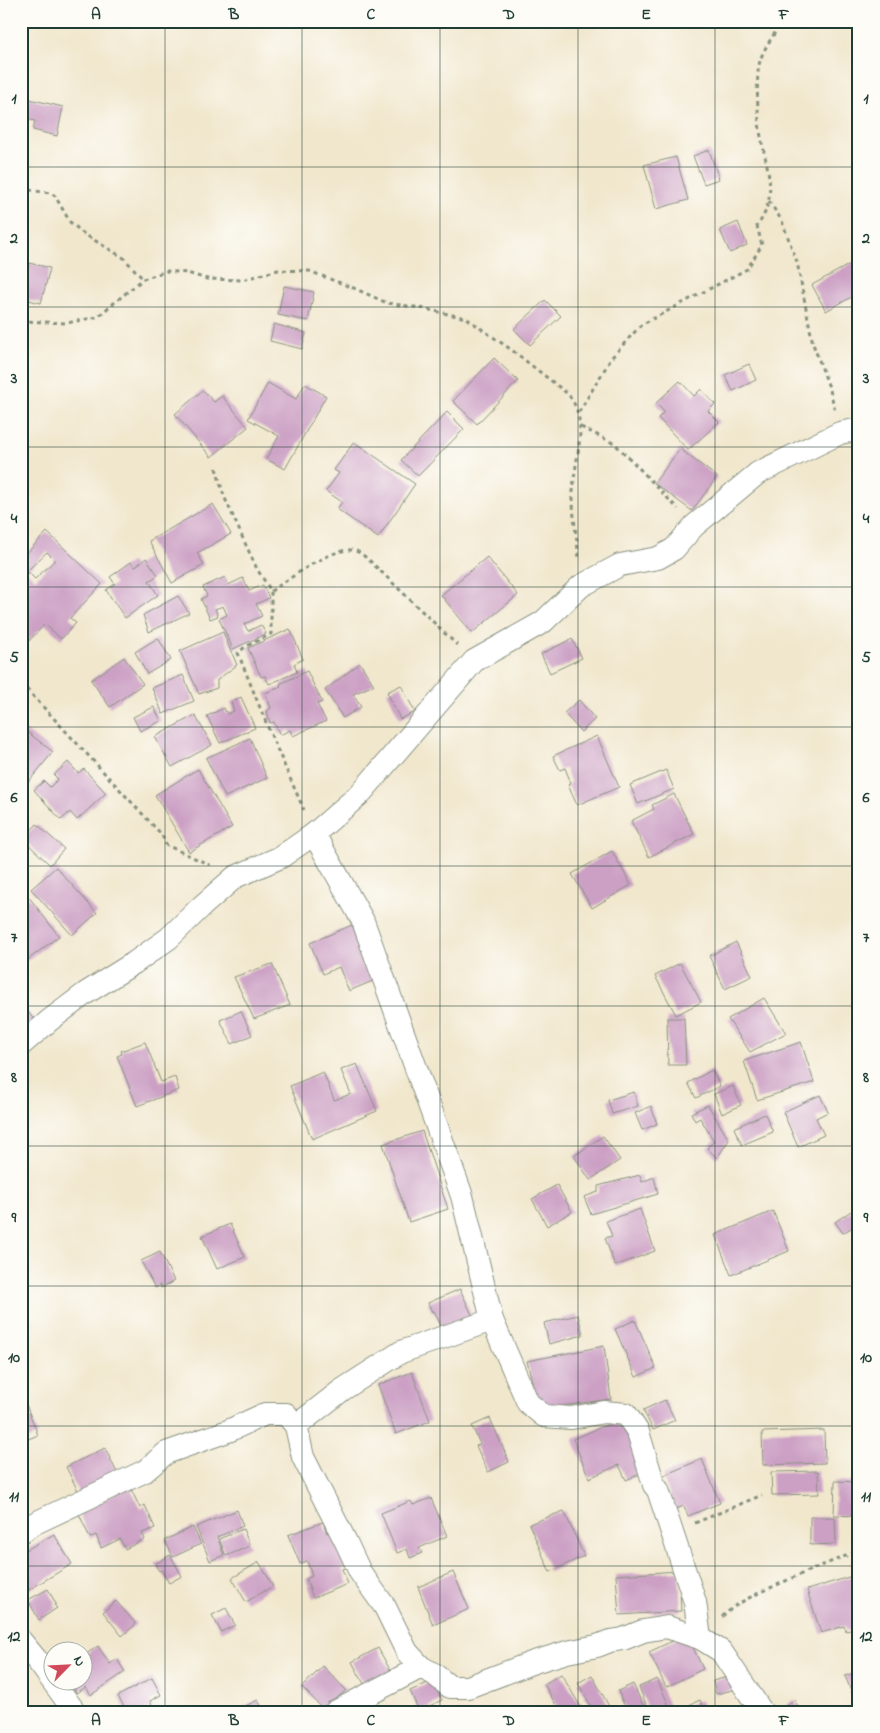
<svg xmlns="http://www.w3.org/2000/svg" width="880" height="1733" font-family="'Indie Flower',sans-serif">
<rect width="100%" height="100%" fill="#fdfcf7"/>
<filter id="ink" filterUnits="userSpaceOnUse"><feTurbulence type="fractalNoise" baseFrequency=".02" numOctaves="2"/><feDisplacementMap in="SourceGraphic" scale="10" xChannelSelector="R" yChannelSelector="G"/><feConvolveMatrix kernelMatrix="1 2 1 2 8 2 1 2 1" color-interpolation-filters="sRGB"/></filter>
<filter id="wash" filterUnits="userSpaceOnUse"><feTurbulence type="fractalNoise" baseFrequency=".0096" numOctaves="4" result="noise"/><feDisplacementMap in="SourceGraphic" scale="20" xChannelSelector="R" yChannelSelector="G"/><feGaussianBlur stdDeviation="1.12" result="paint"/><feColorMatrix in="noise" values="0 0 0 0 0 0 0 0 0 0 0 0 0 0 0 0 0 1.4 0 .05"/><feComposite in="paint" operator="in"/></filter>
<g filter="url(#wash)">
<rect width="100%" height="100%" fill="#f1e7cd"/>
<g id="blocks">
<g fill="#cca0c5" fill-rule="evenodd">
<path d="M21,97L63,107L57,136L33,130L35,121L21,118Z"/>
<path d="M709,150L719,179L704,184L693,156Z"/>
<path d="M676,157L688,200L656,209L644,165Z"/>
<path d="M738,222L747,245L730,253L720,230Z"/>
<path d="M854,262L859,270V293L826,311L812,285Z"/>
<path d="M29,263L50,268L41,303L21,298V279L25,280Z"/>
<path d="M284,286L314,292L308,321L278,315Z"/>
<path d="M545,300L561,316L530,345L514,329Z"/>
<path d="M274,324L306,333L302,349L270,341Z"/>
<path d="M494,358L518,381L477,424L453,401Z"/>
<path d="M749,364L756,380L733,391L725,375Z"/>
<path d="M680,381L694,396L701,389L715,404L708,411L719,422L688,450L658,418L664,412L656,403Z"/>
<path d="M268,383L296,399L305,384L326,396L285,469L266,459L279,436L248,419Z"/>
<path d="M203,390L214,402L222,396L248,427L211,457L175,414Z"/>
<path d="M447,412L464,429L418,476L401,460Z"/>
<path d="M354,442L415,484L378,538L337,509L342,502L326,491L339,473L334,470Z"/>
<path d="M680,449L717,477L692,511L654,483Z"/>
<path d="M213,504L231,534L197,553L204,565L172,583L149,541Z"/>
<path d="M47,532L102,584L70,618L76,623L61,639L45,624L21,649V559ZM47,552L55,560L35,579L27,571Z"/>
<path d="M487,557L518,595L472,633L441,595Z"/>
<path d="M146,558L158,575L149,581L158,595L125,618L106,590L115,584L110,577L131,562L135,567Z"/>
<path d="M225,577L228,585L243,578L249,591L263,585L269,598L256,604L262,616L244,624L248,631L261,625L266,634L233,649L219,619L227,615L223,606L215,609L218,616L210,619L201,599L207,596L203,587Z"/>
<path d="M178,596L189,613L149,632L143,615Z"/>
<path d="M290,629L303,659L294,664L297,672L269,684L265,676L261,677L248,648Z"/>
<path d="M223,632L237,665L217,680V688L199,694L180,651Z"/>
<path d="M158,638L171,660L147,674L135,652Z"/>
<path d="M572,639L582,658L550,673L541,654Z"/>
<path d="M124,657L143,684L110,707L91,680Z"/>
<path d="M360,663L374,685L353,694L361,707L343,718L325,690Z"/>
<path d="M307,671L322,702L317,704L326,721L293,736L290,730L280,735L274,722L270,723L267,711L271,708L265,693L281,687L280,684Z"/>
<path d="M183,675L194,701L163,714L152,688Z"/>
<path d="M401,685L415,712L400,719L387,692Z"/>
<path d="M241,697L255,728L220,743L207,716L224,708L227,714L234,711L231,702Z"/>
<path d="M579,700L595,719L581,732L564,713Z"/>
<path d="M154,707L161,721L140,731L133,717Z"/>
<path d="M195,715L212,745L172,767L155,737Z"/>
<path d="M21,727L53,752L21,791Z"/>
<path d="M597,736L619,787L577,805L568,785L571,783L565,768L560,770L553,756Z"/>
<path d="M250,738L267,778L225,797L206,758Z"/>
<path d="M68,762L78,773L84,769L106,793L77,820L70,812L61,820L34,790L44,781L50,787L58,779L54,775Z"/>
<path d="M198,769L232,827L189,852L155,795Z"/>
<path d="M666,770L674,789L638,804L630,785Z"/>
<path d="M674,794L694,834L649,857L631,821L654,809L652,805Z"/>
<path d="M37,824L64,849L50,865L23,839Z"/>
<path d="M612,851L631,885L592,908L572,874Z"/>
<path d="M56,867L97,913L72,935L31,889Z"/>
<path d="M28,896L59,936L21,965V901Z"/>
<path d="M352,925L375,980L349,991L339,967L323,974L310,943Z"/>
<path d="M736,942L752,976L725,989L709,956Z"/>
<path d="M680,963L701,1002L676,1015L655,976Z"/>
<path d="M272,964L290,1005L254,1019L234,977Z"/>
<path d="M764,998L786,1033L750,1052L728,1019Z"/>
<path d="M21,1003L35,1021L21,1032Z"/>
<path d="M241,1011L252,1035L232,1044L220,1020Z"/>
<path d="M667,1018H684L686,1065H668Z"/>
<path d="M145,1042L161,1082L175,1077L179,1090L137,1106L117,1056L122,1054L121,1051Z"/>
<path d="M801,1042L814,1082L757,1100L744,1061Z"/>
<path d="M357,1064L377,1111L312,1139L290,1086L323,1072L334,1100L351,1094L341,1070Z"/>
<path d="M712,1070L720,1086L696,1098L688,1083Z"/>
<path d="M733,1086L741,1105L722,1114L714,1094Z"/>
<path d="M634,1092L638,1106L612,1114L608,1100Z"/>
<path d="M820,1095L828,1112L816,1118L824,1135L798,1147L783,1112Z"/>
<path d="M708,1105L729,1140L717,1158L707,1148L714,1141L700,1118L695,1121L691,1113Z"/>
<path d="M651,1106L657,1124L642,1130L635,1113Z"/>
<path d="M765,1114L773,1132L742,1145L734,1128Z"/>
<path d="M422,1131L448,1209L409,1222L383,1144Z"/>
<path d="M603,1136L620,1160L590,1180L574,1156Z"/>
<path d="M640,1175L642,1182L654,1177L658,1194L591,1214L584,1197L598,1192V1186Z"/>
<path d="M557,1185L572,1212L547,1226L532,1199Z"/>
<path d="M640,1209L655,1251L615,1266L605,1238L612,1236L606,1221Z"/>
<path d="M854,1209L859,1215V1223L843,1233L835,1222Z"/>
<path d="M773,1211L789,1251L731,1275L715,1235Z"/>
<path d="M230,1224L245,1257L217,1269L202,1236Z"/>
<path d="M160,1252L174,1281L161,1288L160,1285L155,1288L141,1261Z"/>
<path d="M460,1289L474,1319L444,1332L434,1311L432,1312L428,1303Z"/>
<path d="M578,1315L583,1335L549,1344L544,1323Z"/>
<path d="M635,1320L656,1368L636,1377L615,1329Z"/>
<path d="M604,1346L611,1399L539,1409L527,1361Z"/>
<path d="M412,1372L430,1421L396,1434L378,1385Z"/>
<path d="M23,1397L38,1435L21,1442V1398Z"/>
<path d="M665,1400L675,1420L653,1430L643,1410Z"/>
<path d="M490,1418L509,1462L488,1472L476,1446L480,1444L472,1426Z"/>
<path d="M616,1421L619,1428L625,1425L646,1471L626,1480L619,1465L589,1478L573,1439Z"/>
<path d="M824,1430L825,1463L763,1465L762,1432Z"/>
<path d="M105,1448L119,1477L81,1497L66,1467Z"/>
<path d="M702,1459L720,1503L688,1516L684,1506L676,1509L662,1476Z"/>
<path d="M818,1471L819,1494L772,1495L771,1472Z"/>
<path d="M835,1481L858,1482L857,1516L834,1515Z"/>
<path d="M129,1485L140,1508L145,1505L155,1528L142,1533L145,1539L125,1549L120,1539L101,1548L96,1535L90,1538L79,1514Z"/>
<path d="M431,1498L447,1536L419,1548L422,1553L410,1558L407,1549L397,1553L381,1513L411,1501L413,1505Z"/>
<path d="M237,1510L243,1526L217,1537L224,1555L210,1561L196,1527Z"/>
<path d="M564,1511L584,1556L550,1572L529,1524Z"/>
<path d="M810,1517H835L836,1544L810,1545Z"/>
<path d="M323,1522L327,1533L337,1530L347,1567L342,1569L348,1584L313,1598L306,1579L312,1576L307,1561L300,1564L288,1535Z"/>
<path d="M193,1527L201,1544L173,1557L165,1540Z"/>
<path d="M243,1529L250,1546L226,1556L219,1539Z"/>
<path d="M54,1534L72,1564L27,1591L21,1581V1553Z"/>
<path d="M170,1555L182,1576L169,1583L161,1570L159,1571L155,1564Z"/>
<path d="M259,1562L273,1586L246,1602L232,1578Z"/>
<path d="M679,1571L681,1611L619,1615L616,1575Z"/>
<path d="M453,1572L469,1609L433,1625L418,1587Z"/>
<path d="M852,1576L859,1596V1628L846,1631L844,1626L821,1633L807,1590Z"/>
<path d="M48,1589L56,1604L54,1605L57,1608L39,1620L28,1600Z"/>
<path d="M116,1601L136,1624L122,1636L103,1612Z"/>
<path d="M226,1608L235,1625L221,1632L212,1615Z"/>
<path d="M687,1634L703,1669L666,1687L649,1652Z"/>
<path d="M98,1646L110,1664L117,1659L125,1672L91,1695L86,1687L77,1693L68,1680H82V1657Z"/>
<path d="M378,1648L394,1677L368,1691L352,1662Z"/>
<path d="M323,1666L346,1690L324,1710L302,1687Z"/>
<path d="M859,1671V1710L845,1676Z"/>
<path d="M561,1674L584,1712H560L544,1684Z"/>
<path d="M738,1674L741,1688L716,1694L713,1681Z"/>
<path d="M592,1675L612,1712H594L578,1683Z"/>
<path d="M152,1678L161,1695L150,1701L153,1707L144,1712H127L118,1696Z"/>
<path d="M657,1679L670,1708L662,1712H649L639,1687Z"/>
<path d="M432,1681L442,1700L419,1711L410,1691Z"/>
<path d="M633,1684L646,1712H627L618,1691Z"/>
<path d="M258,1700L264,1712H245L243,1707Z"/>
<path d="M700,1700L706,1712H679L678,1710Z"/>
<path d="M794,1700L802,1712H785L782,1708Z"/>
</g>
</g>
</g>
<g filter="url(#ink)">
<use href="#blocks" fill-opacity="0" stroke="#889280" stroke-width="1"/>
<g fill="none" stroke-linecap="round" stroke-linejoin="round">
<defs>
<g id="minor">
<path d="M314,834L363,921L462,1196L492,1320L528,1403L544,1416L571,1418L604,1412L626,1414L638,1432L654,1485L658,1490L695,1602L700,1638"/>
<path d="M21,1045L50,1020L86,993L134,963L169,938L202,906L235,877L281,857L314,834L360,794L474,661L543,622L581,586L620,565L658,558L674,549L694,526L758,473L840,433L859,429"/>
<path d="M296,1426L342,1390L401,1352L492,1320"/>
<path d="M21,1532L31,1525L145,1471L166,1453L228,1431L265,1414H286L296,1426L303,1457L346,1542L360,1572L385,1607L407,1652L421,1667L434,1674L450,1687H468L534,1662L567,1652L597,1646L610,1641L623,1639L643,1631L667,1627L700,1638L721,1651L762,1712"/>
<path d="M21,1641L40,1664L75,1712"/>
<path d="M335,1712L421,1667"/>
</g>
</defs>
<use href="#minor" stroke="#889280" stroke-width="24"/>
<g stroke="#889280" stroke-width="3" stroke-dasharray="4 4" stroke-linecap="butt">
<path d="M21,189L51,193L55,196L70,222L84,234L124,258L143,279"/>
<path d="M769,201L782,221L797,262L813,344L830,390L835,411"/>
<path d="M21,321L67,323L97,317L143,279L167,271L187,273L207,279L242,280L278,270L309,271L356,289L387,303L421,308L466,318L513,351L568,394C592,424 572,463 573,498C573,518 577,539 579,559"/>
<path d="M579,412L612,357L641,325L747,269L762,245L757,226C778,198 768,172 762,142C758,125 755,77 760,61C764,47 775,34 782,21"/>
<path d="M581,427L615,444L635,464L678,509"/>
<path d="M216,468L224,496L245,543L257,569L271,591V634L245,647L238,653L271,735L304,810"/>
<path d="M271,591C288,580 337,543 356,551C361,553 365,557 369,560L457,645"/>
<path d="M21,683L162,835L166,845L210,865"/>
<path d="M854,1157L859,1155"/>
<path d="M695,1523L762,1495"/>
<path d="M722,1617C738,1601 759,1593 779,1584C805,1572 832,1561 859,1551"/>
</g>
<use href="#minor" stroke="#fff" stroke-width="22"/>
</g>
</g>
<path fill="none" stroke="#1f3d34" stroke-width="1" stroke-opacity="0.55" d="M165,21V1712M302,21V1712M440,21V1712M578,21V1712M715,21V1712M21,167H859M21,307H859M21,447H859M21,587H859M21,727H859M21,866H859M21,1006H859M21,1146H859M21,1286H859M21,1426H859M21,1566H859"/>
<rect width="880" height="1733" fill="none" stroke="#fdfcf7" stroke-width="55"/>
<g transform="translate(68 1666) rotate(66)"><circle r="24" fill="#fdfcf7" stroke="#a4b0a9"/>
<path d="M0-4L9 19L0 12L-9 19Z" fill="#d1495b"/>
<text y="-8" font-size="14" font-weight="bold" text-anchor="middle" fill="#1f3d34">N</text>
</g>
<rect x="28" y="28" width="824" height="1678" fill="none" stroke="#1f3d34" stroke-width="2"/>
<g font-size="16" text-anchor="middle" font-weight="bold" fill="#1f3d34">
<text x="96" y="19">A</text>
<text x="234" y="19">B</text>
<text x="371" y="19">C</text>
<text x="509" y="19">D</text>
<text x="646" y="19">E</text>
<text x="784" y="19">F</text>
<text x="14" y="103">1</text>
<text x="866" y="103">1</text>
<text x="14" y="243">2</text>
<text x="866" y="243">2</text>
<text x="14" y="383">3</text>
<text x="866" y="383">3</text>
<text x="14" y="523">4</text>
<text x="866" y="523">4</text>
<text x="14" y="662">5</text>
<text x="866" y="662">5</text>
<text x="14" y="802">6</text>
<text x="866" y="802">6</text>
<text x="14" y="942">7</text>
<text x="866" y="942">7</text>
<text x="14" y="1082">8</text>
<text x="866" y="1082">8</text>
<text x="14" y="1222">9</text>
<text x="866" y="1222">9</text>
<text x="14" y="1362">10</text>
<text x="866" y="1362">10</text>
<text x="14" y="1501">11</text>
<text x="866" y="1501">11</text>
<text x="14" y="1641">12</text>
<text x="866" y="1641">12</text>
<text x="96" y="1725">A</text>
<text x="234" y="1725">B</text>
<text x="371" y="1725">C</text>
<text x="509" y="1725">D</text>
<text x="646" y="1725">E</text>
<text x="784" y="1725">F</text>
</g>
</svg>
